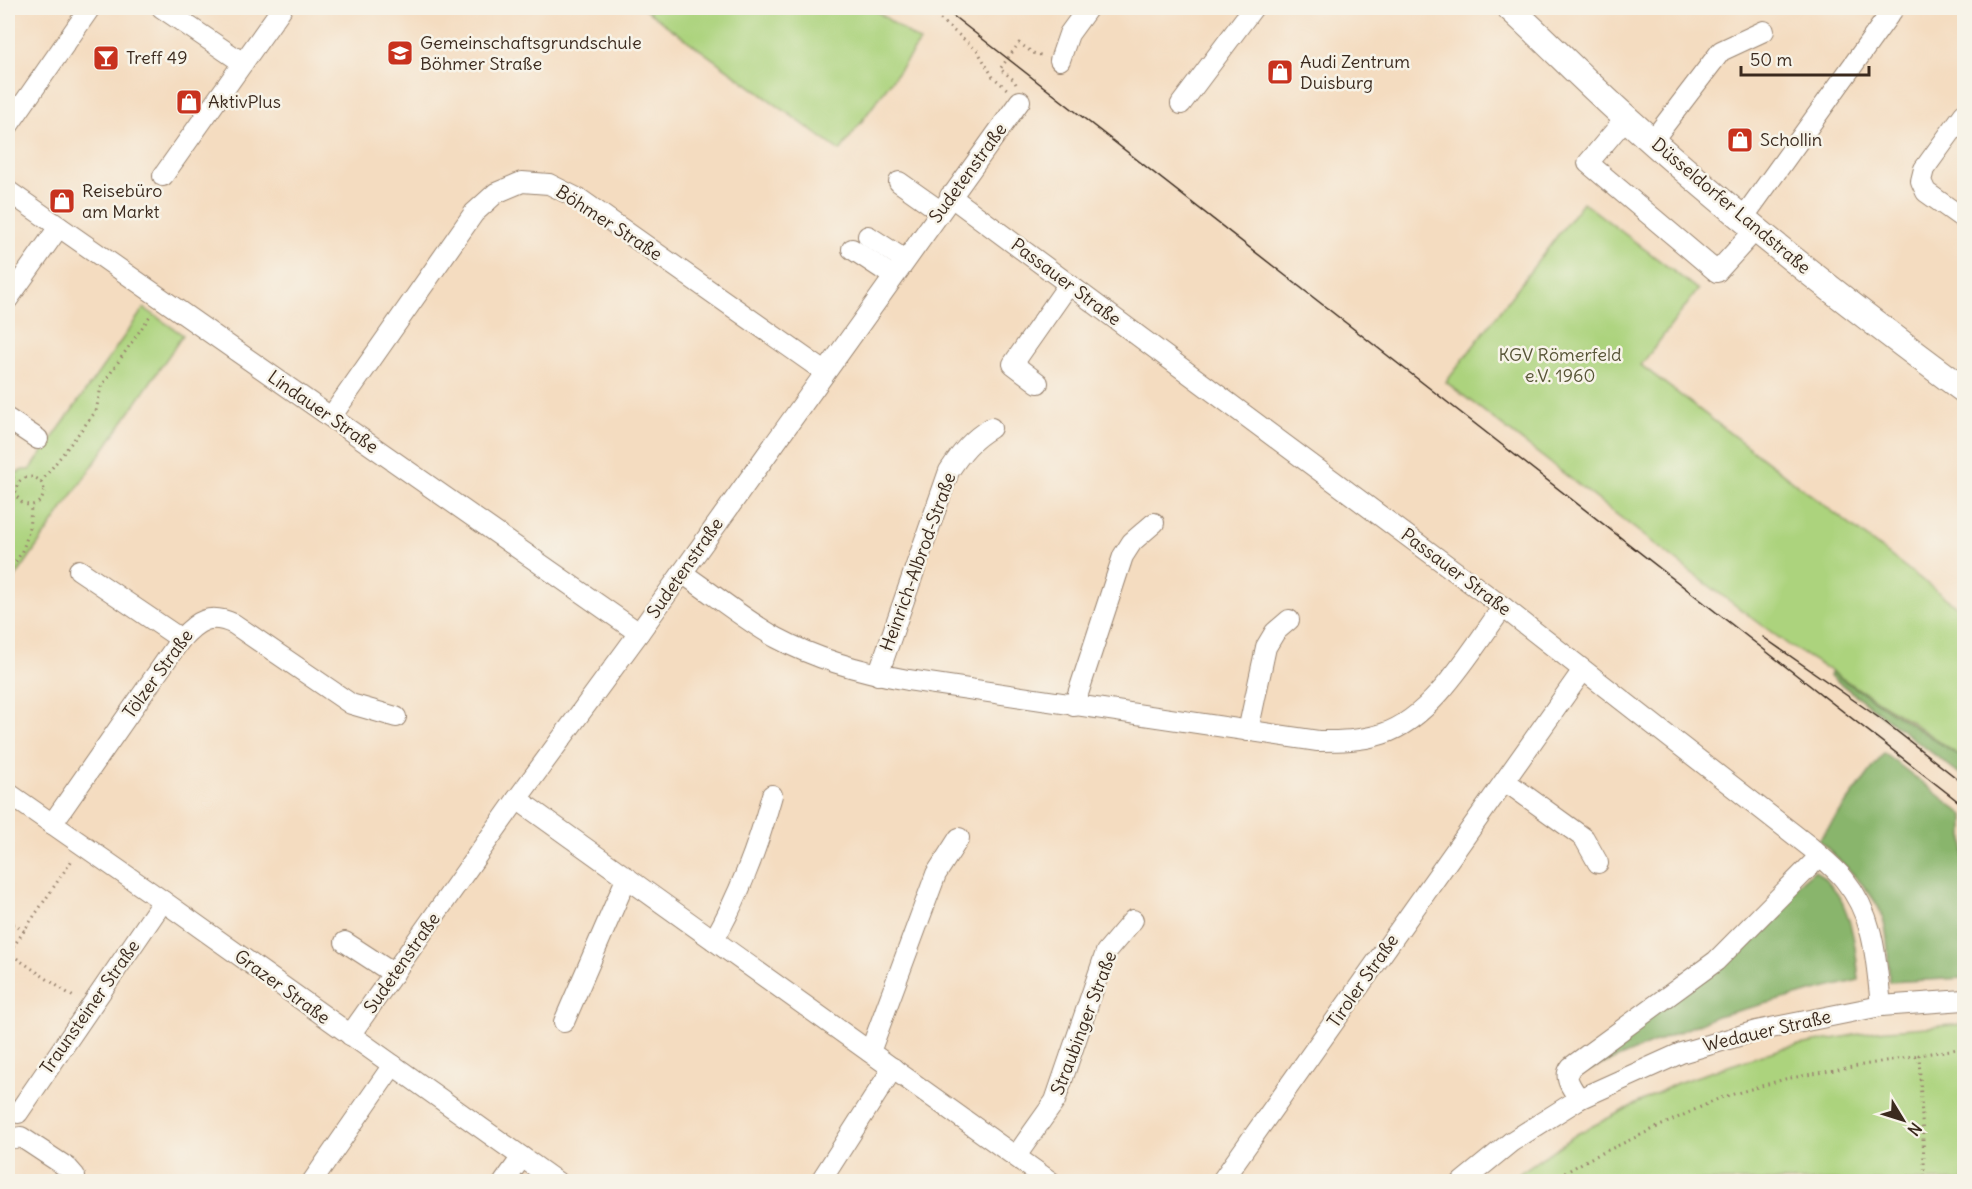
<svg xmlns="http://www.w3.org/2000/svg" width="1972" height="1189" font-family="Delius,sans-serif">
<rect width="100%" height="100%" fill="#f7f3e8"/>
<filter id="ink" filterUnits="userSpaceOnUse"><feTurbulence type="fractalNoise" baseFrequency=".0167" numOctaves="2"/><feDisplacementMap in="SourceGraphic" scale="12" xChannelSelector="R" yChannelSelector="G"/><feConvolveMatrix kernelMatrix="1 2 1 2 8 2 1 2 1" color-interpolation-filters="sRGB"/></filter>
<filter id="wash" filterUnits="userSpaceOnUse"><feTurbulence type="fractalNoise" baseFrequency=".008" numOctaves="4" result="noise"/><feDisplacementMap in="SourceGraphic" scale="24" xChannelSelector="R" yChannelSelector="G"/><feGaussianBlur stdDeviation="1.35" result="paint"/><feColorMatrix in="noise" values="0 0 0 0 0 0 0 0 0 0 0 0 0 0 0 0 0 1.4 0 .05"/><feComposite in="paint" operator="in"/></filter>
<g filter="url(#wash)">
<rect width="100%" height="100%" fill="#f4dcc0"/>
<g fill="#acd37d" stroke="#747e4e" stroke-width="1.5">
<path d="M645,8H872L920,42L840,151L644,9Z"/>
<path d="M1583,202L1698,290L1641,365L1964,612V759L1910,721L1790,646L1692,573L1446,382Z"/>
<path d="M144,308L183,335L8,588V467L17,473L23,470H30Z"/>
<path d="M1964,1024V1181H1508L1577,1134L1677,1083L1783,1048L1876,1031Z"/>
</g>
<g fill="#89b56c" stroke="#627045" stroke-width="1.5">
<path d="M1831,672L1964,759V777L1829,675Z"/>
<path d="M1884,753L1964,815V978L1889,982C1888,961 1889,939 1883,918C1875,892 1838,859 1819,840Z"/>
<path d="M1815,870C1823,878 1832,885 1838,894C1853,920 1856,951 1859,980L1717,1016L1582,1073L1576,1074Z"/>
</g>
</g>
<g filter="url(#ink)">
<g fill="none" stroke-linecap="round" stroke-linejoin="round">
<defs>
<g id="minor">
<path d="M162,8L243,63L163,176"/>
<path d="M1060,60L1069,34L1088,8"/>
<path d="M243,63L282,8"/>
<path d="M1181,104L1253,8"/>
<path d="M1964,114L1924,169L1921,181L1926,192L1964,219"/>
<path d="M1626,118L1588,163L1717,272L1756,229"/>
<path d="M8,126L90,8"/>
<path d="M1653,140L1721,51L1764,31"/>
<path d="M899,182L940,211"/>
<path d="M8,191L639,633"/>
<path d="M950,196L1503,607L1810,847C1821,857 1834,867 1844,879C1875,917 1876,959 1881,1006"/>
<path d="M1743,218L1894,8"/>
<path d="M868,236L905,260"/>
<path d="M852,249L893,276"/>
<path d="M8,299L59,227"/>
<path d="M1038,383L1013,364L1069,284"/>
<path d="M331,417L474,213L496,193L522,182L549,184L581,200L825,372"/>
<path d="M8,419L38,439"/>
<path d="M79,570L181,639"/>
<path d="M682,573C712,593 746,621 777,638C818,660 862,672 908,680L1318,741C1340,741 1360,741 1382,734C1432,719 1473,648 1503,607"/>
<path d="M878,675L949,471C961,453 972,439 991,428"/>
<path d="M1074,706L1123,556L1132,542L1154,523"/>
<path d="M1248,731L1266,647L1275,632L1289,620"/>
<path d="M1505,781L1584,838L1598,863"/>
<path d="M8,793L163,901L557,1182"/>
<path d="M517,799L1051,1182"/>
<path d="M52,824L181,639C198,620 210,613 234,624L351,704L396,717"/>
<path d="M714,940C740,894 758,846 772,795"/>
<path d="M345,942L394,974"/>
<path d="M564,1022L627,877"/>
<path d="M350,1035L517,799L639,633L1020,101"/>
<path d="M870,1052L936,874L959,838"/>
<path d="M1579,1099C1573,1089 1562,1078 1571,1067L1716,961L1820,856"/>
<path d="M18,1113L163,901"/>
<path d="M8,1139L21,1137L68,1168L75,1176V1182"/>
<path d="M1016,1156L1055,1101L1106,952L1133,920"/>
<path d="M822,1179L893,1068"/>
<path d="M312,1182L393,1065"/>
<path d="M504,1182L522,1157"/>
<path d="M1221,1182L1583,670"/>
<path d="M1462,1182L1511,1142L1579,1099L1681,1053L1756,1031L1881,1006L1964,1000"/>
</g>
<path id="major" d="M1510,8C1549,44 1586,82 1625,117C1733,215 1848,304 1964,390"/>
</defs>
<use href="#minor" stroke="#98836f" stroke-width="22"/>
<use href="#major" stroke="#98836f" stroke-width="28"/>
<g stroke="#98836f" stroke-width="3" stroke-dasharray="1.5 4.5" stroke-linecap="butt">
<path d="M926,8L977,50L993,77L1008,90"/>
<path d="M1016,84L1014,80L1000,69L1019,43L1033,53L1044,56"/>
<path d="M8,474L18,481"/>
<circle cx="30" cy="491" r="14"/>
<path d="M41,482L96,411L101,387L152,313"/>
<path d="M8,571C26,552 30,531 31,505"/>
<path d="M8,920L24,931L72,860"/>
<path d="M24,931L9,953L75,998"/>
<path d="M1549,1182L1589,1159L1720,1098L1785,1079L1919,1055"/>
<path d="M1925,1182L1919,1055L1964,1048"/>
</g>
<use href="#minor" stroke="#fff" stroke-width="20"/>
<use href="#major" stroke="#fff" stroke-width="26"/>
<g stroke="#3b2a1e" stroke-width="1.5">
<path d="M943,8L1964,806"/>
<path d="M1763,637L1885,722L1964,784"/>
</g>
</g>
</g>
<defs>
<symbol id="school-square" viewBox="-11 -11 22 22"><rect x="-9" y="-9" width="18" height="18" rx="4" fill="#c8321e" stroke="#f7f3e8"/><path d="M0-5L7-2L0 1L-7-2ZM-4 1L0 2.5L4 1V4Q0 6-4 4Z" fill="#fff"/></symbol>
<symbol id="bar-square" viewBox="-11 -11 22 22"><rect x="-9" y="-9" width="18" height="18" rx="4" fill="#c8321e" stroke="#f7f3e8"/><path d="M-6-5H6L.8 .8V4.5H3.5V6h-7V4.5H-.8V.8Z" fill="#fff"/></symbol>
<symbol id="shop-square" viewBox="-11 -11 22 22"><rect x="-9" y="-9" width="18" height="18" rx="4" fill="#c8321e" stroke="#f7f3e8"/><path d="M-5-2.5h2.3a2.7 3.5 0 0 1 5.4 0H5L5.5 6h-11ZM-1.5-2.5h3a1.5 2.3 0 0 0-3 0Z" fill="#fff"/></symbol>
</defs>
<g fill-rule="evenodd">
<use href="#school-square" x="385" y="38" width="30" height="30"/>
<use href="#bar-square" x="91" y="43" width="30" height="30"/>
<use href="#shop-square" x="1265" y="57" width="30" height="30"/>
<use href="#shop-square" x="174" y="87" width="30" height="30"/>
<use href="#shop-square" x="1725" y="125" width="30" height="30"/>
<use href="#shop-square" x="47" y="186" width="30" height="30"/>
</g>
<g text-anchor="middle" stroke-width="5" stroke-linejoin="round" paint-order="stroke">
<g font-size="18" fill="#3b2a1e" stroke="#f7f3e8" text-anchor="start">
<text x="420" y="49">Gemeinschaftsgrundschule<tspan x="420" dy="21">Böhmer Straße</tspan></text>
<text x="126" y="64">Treff 49</text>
<text x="1300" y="68">Audi Zentrum<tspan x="1300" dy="21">Duisburg</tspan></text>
<text x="208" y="108">AktivPlus</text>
<text x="1760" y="146">Schollin</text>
<text x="82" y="197">Reisebüro<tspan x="82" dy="21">am Markt</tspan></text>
</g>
<g font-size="18" fill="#3b2a1e" stroke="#f7f3e8">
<text transform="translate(968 173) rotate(-54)" y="6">Sudetenstraße</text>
<text transform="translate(1731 206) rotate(40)" y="6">Düsseldorfer Landstraße</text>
<text transform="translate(609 223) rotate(33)" y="6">Böhmer Straße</text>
<text transform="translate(1066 282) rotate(37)" y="6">Passauer Straße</text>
<text transform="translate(323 412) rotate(35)" y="6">Lindauer Straße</text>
<text transform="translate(918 562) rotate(-70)" y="6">Heinrich-Albrod-Straße</text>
<text transform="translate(685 568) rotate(-55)" y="6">Sudetenstraße</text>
<text transform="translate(1456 572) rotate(37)" y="6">Passauer Straße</text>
<text transform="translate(158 674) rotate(-54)" y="6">Tölzer Straße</text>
<text transform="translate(402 963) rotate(-55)" y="6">Sudetenstraße</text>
<text transform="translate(1363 981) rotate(-55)" y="6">Tiroler Straße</text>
<text transform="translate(282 987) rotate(36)" y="6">Grazer Straße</text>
<text transform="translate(90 1007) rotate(-55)" y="6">Traunsteiner Straße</text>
<text transform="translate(1084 1023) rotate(-69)" y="6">Straubinger Straße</text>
<text transform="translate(1767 1031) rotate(-13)" y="6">Wedauer Straße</text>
</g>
<g font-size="18" fill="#575436" stroke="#f7f3e8">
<text x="1560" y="361">KGV Römerfeld<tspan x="1560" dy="21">e.V. 1960</tspan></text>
</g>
</g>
<rect width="1972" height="1189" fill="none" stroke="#f7f3e8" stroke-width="30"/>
<g transform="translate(1903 1120) rotate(128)" stroke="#f7f3e8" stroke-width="4.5" paint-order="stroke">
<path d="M0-4.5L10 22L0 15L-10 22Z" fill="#3b2a1e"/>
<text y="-9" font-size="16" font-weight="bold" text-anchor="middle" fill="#3b2a1e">N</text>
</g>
<path d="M1741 66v9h128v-9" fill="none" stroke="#3b2a1e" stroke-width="3"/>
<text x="1750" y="66" font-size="18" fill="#3b2a1e" stroke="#f7f3e8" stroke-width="4.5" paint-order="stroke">50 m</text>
</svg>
